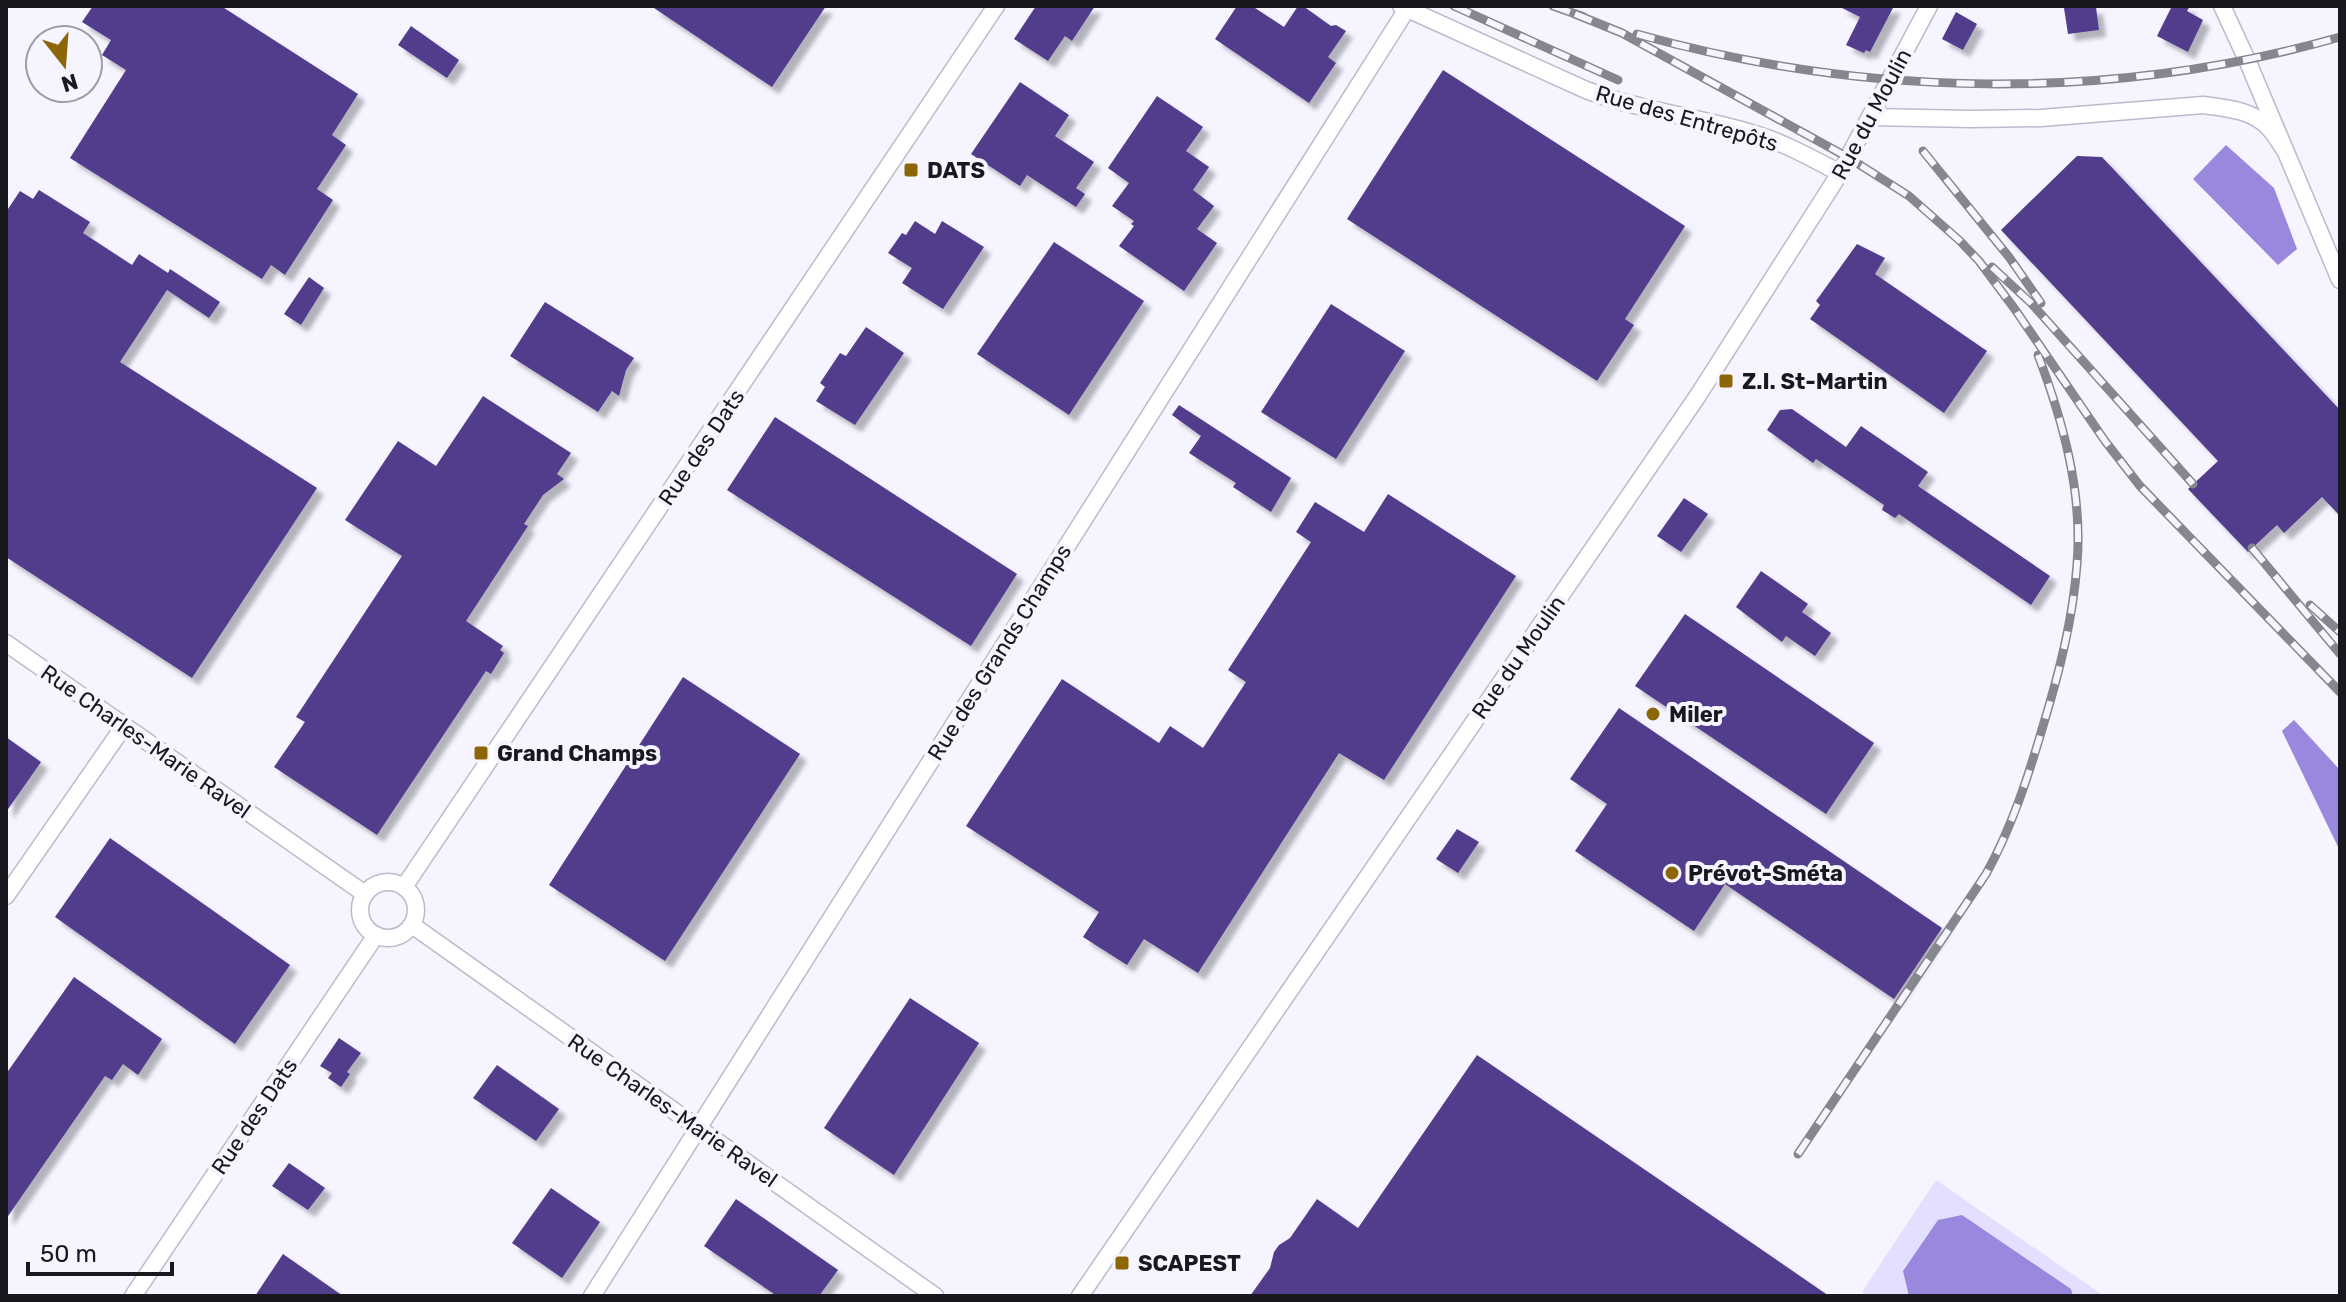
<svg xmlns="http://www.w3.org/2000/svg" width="2346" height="1302" font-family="Rubik,sans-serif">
<defs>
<filter id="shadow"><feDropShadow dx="7" dy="7" stdDeviation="2" flood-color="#0004"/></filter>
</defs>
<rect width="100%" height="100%" fill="#f5f4ff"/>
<path fill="#e3dffe" d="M1936,1180L2104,1296H1868L1862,1292Z"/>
<g fill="#9a88de">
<path d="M2226,145L2274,188L2297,249L2278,265L2193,179Z"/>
<path d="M2294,720L2340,770V851L2282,731Z"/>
<path d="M1962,1215L2071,1289L2073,1296H1909L1903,1271L1938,1220Z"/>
</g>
<g fill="#513c8b" filter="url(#shadow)">
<path d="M93,6H221L358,94L332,135L346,145L317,189L333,200L285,275L271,265L262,279L70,158L126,70L102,55L111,40L82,22Z"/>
<path d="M651,6H826L772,87Z"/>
<path d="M1036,6H1095L1072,41L1065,36L1048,61L1014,39Z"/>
<path d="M1237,6H1252L1284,27L1298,6H1303L1331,26L1336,25L1346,31L1328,57L1336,63L1309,103L1215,39Z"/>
<path d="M1838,6H1894L1870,52L1866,50L1864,53L1846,45L1860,17Z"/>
<path d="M2086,6V8L2096,7L2099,30L2068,34L2064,8Z"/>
<path d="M2172,6H2190L2187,11L2203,20L2188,52L2157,36Z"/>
<path d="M1956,12L1977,24L1963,50L1942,39Z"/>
<path d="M411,26L459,60L447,78L398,45Z"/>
<path d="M1443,70L1685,226L1625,319L1634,325L1597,381L1347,219Z"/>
<path d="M1020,82L1069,115L1055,136L1094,162L1076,188L1085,194L1076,207L1027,175L1020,186L971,154Z"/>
<path d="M1157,96L1203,127L1186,151L1209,167L1193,190L1214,206L1197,229L1217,243L1184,291L1119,246L1134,226L1131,224L1134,221L1112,206L1129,183L1108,168Z"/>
<path d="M2077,156L2102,157L2340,410V516L2322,497L2284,533L2277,525L2248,552L2188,489L2218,461L2001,230Z"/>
<path d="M39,190L90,222L83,233L132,265L139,254L168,273L170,269L220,302L209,318L167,290L120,362L317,488L192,678L6,557V212L20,191L33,199Z"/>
<path d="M915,221L935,234L942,221L984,247L943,309L902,283L912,268L888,253L902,233L906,235Z"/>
<path d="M1054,242L1144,301L1069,415L977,354Z"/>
<path d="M1857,244L1885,258L1875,274L1987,351L1944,413L1810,319L1820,305L1816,301Z"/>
<path d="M309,277L324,288L301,325L284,314Z"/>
<path d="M545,302L634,358L626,370L619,396L612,391L598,412L510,356Z"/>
<path d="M1331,304L1405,351L1336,459L1261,412Z"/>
<path d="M866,327L904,353L855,425L816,401L825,387L820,383L840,353L846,356Z"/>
<path d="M483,396L571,453L557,474L564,479L543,495L524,524L528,526L466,621L503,646L500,650L504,653L491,674L486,671L377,835L274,767L305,722L296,717L402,556L345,520L398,441L436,466Z"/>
<path d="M1179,405L1291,478L1271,512L1233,487L1236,483L1189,453L1201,436L1172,415Z"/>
<path d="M1792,409L1846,447L1861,426L1928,472L1918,486L2050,576L2031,605L1899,514L1895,518L1882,510L1884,505L1816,459L1813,463L1767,430L1780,410Z"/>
<path d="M775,417L1017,574L971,646L727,490Z"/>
<path d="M1388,494L1516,576L1384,780L1339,753L1198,973L1144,939L1127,965L1083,937L1099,912L966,826L1062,679L1159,743L1170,726L1203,748L1246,682L1228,670L1311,542L1296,532L1315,502L1364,532Z"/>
<path d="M1684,498L1708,514L1681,552L1657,536Z"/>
<path d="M1761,571L1808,604L1802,612L1831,633L1815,656L1786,636L1782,642L1736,607Z"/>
<path d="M1685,614L1874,743L1826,814L1635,686Z"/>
<path d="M683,677L800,754L665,961L549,885Z"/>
<path d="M1619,708L1942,928L1894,999L1725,884L1694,931L1575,851L1607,804L1570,779Z"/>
<path d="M6,737L41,762L6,812Z"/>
<path d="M1457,829L1479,842L1458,873L1436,859Z"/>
<path d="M110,838L290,965L235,1044L55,917Z"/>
<path d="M74,977L162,1039L138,1075L123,1064L112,1080L105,1076L6,1219V1074Z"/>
<path d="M910,998L979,1043L894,1175L824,1128Z"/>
<path d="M339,1038L361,1053L347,1072L350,1074L341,1087L328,1078L332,1073L320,1066Z"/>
<path d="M1477,1055L1752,1243L1829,1296H1250L1270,1268L1274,1252L1279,1245L1290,1238L1317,1199L1358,1228Z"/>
<path d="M497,1065L559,1109L536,1141L473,1098Z"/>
<path d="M289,1163L325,1188L308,1210L272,1186Z"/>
<path d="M551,1188L600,1222L562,1278L512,1243Z"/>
<path d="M736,1199L838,1270L819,1296H777L704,1246Z"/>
<path d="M283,1254L343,1296H255Z"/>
</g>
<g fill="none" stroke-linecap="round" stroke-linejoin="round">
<defs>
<g id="street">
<path d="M1401,6L1586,90C1641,111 1699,117 1755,134C1785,143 1813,159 1840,173"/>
<path d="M2222,6L2247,60L2340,280"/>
<path d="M1871,117L1971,119L2041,118L2203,105C2226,108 2253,110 2269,128C2275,134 2279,142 2284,149"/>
<path d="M6,643L365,894"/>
<circle cx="388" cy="910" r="28"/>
<path d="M404,887L996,6"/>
<path d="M6,896L124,726"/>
<path d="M412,925L935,1296"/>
<path d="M133,1296L376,935"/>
<path d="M592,1296L1407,9"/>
<path d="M1080,1296L1697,397L1840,173L1929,6"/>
</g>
</defs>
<use href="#street" stroke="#bdbacc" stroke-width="19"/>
<use href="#street" stroke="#fff" stroke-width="16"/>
<defs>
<g id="rail">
<path d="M1454,6L1618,80"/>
<path d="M1553,6L1584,17"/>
<path d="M1575,14L1622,33L1849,158L1909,196L1960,241L1979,261L2014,308L2105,441L2140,486L2340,692"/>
<path d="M1637,34C1866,98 2111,102 2340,37"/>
<path d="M1923,151L2009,257L2041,303"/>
<path d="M1992,267L2031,303L2193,484"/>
<path d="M2252,548L2340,654"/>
<path d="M2310,605L2340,632"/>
<path d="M1798,1154L1986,874C2012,827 2028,777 2043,726C2059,673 2073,619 2077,564C2083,493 2063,421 2038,355"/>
</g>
</defs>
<use href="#rail" stroke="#87868f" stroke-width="9"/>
<use href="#rail" stroke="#f5f4ff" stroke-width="6" stroke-dasharray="18" stroke-linecap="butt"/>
</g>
<g fill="#8c6607" stroke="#f5f4ff" stroke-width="3">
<rect x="903" y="162" width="16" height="16" rx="4"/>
<rect x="1718" y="373" width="16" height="16" rx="4"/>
<circle cx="1653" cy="714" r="8"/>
<rect x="473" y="745" width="16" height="16" rx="4"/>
<circle cx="1672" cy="873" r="8"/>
<rect x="1114" y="1255" width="16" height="16" rx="4"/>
</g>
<g text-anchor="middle" stroke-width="8" stroke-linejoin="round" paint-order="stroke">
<g font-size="22" fill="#19181e" stroke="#f5f4ff">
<text transform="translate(1871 114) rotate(-62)" y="8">Rue du Moulin</text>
<text transform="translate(1687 118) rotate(16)" y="8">Rue des Entrepôts</text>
<text transform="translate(701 447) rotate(-56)" y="8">Rue des Dats</text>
<text transform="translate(999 652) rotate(-58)" y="8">Rue des Grands Champs</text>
<text transform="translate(1518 657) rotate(-55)" y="8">Rue du Moulin</text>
<text transform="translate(146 741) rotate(35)" y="8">Rue Charles-Marie Ravel</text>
<text transform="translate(673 1110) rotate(35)" y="8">Rue Charles-Marie Ravel</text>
<text transform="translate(254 1116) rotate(-56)" y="8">Rue des Dats</text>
</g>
<g font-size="22" font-weight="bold" fill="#19181e" stroke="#f5f4ff" text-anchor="start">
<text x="927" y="178">DATS</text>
<text x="1742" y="389">Z.I. St-Martin</text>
<text x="1669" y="722">Miler</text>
<text x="497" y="761">Grand Champs</text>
<text x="1688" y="881">Prévot-Sméta</text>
<text x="1138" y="1271">SCAPEST</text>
</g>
</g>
<rect width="2346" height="1302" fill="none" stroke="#19181e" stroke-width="16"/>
<g transform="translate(64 64) rotate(163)"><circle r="38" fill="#f5f4ff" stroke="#9d9ca5" stroke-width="2"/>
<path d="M0-6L14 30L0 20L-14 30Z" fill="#8c6607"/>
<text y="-12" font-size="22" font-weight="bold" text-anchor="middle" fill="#19181e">N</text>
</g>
<path d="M28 1262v12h144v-12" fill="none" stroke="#19181e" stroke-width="4"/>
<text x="40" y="1262" font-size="24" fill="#19181e" stroke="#f5f4ff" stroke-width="6" paint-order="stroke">50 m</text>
</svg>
